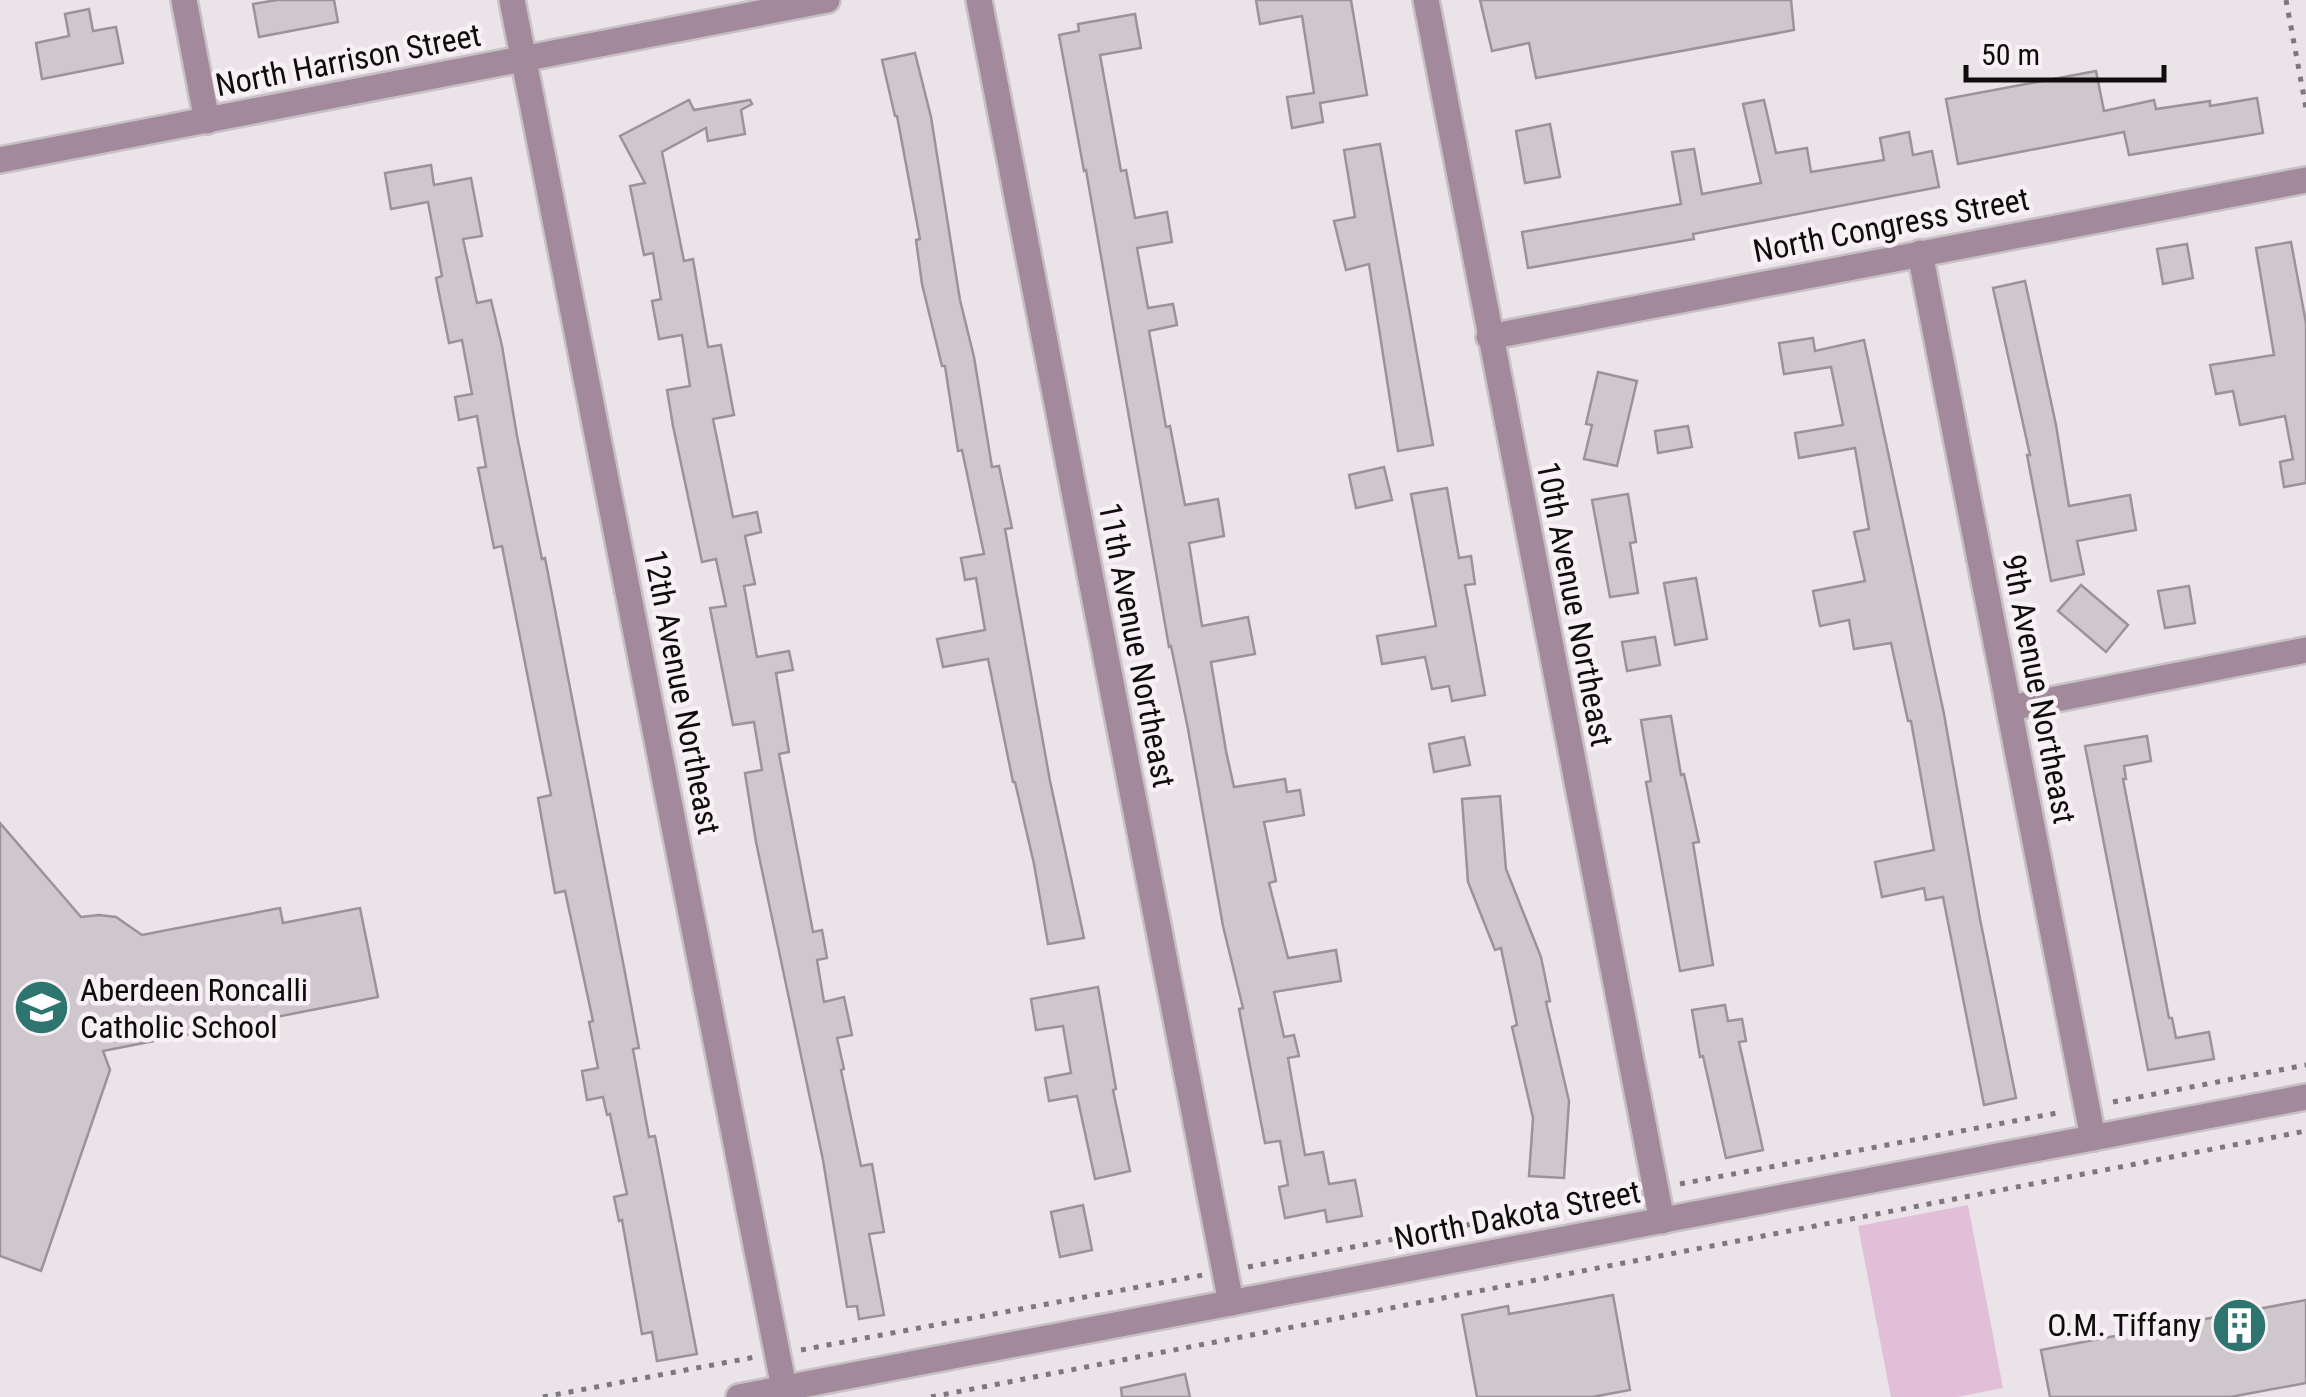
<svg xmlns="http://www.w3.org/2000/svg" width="2306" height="1397" font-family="'Roboto Condensed',sans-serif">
<rect width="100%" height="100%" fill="#eae3e8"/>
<path fill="#e2bfd8" d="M1968,1205L2003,1388L1957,1397H1891L1858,1226Z"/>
<g fill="#cec8cc" stroke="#9a9498" stroke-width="2.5">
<path d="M277,0H334L338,22L259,37L253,4Z"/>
<path d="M1256,0H1351L1367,95L1320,103L1323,122L1292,128L1287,97L1314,93L1302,16L1260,24Z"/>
<path d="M1480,0H1791L1794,30L1536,78L1529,43L1492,51Z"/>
<path d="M89,9L93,31L116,27L123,63L42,79L36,43L69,36L65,14Z"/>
<path d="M1135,14L1141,48L1100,55L1121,171L1126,170L1135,218L1167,212L1172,242L1137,248L1148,308L1173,304L1177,325L1149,331L1166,427L1170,426L1185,505L1218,499L1224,536L1189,543L1202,626L1248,617L1255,654L1211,662L1226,751L1234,787L1285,779L1287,792L1300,790L1304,815L1264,822L1276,881L1269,883L1288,958L1336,950L1341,981L1274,992L1284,1037L1294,1035L1299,1056L1288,1058L1305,1155L1323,1152L1329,1184L1355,1180L1362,1216L1327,1222L1325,1210L1285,1218L1279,1187L1288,1185L1280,1141L1265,1143L1239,1009L1243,1008L1223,926L1188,729L1171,646L1169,647L1086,170L1084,171L1059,35L1079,31L1078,24Z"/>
<path d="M915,53L931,117L960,300L974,357L992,467L999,466L1012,528L1005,529L1019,607L1050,781L1084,938L1048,944L1034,864L1015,782H1013L988,659L943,667L937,639L985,630L976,578L965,580L961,558L984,554L962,450L958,451L945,366H942L922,284L916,240L920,239L897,116H895L882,60Z"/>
<path d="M2096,71L2104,111L2154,100L2156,109L2210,101V106L2257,98L2263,133L2129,155L2124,132L1958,164L1946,99Z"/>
<path d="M689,100L694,110L750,100L752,104L741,110L745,134L708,141L706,128L662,152L684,261L693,259L708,347L721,345L734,415L713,419L733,517L757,512L761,532L745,536L755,584L744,586L757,657L789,651L793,670L776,673L789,752L779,754L813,932L822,930L827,958L817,960L824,1002L844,997L852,1035L837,1038L844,1069L841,1070L861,1166L872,1164L884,1232L869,1234L884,1315L859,1319L857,1306L847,1307L823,1160L756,842L745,773L762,770L754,722L733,725L710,608L726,606L716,559L702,562L673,426L667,390L690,386L682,335L659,339L652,301L661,299L653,253L644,255L630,186L645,183L620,136Z"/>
<path d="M1764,100L1776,153L1807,148L1811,172L1884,160L1880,138L1909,132L1913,155L1932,151L1939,187L1693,234L1694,239L1528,268L1522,232L1681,204L1672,152L1694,149L1702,194L1761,183L1743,104Z"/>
<path d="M1550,124L1560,177L1525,183L1516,131Z"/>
<path d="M1380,144L1433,445L1398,451L1369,264L1346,270L1334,221L1355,217L1344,150Z"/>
<path d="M431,165L434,185L471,178L482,236L463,239L477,303L491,300L502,346L517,436L542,559L545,558L626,978L639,1048L633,1049L649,1137L655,1136L697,1354L657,1361L652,1332L642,1334L622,1220L619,1221L614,1197L627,1194L610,1114L607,1115L603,1097L587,1100L582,1071L598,1068L589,1022L593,1021L565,891L555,893L538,798L551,795L502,546L494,548L478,468L486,467L477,416L459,420L455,397L472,394L462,340L449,343L436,278L442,276L428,202L391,209L385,173Z"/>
<path d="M2291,242L2306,323V483L2284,487L2280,462L2293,459L2285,416L2240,425L2233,391L2216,394L2210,365L2274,355L2256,248Z"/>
<path d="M2187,244L2193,278L2163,284L2157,249Z"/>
<path d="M2025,281L2056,425L2069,506L2130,495L2136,530L2077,541L2084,574L2051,581L2027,455H2030L1993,288Z"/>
<path d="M1813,338L1815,351L1864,340L1944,714L1980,919L2016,1098L1984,1105L1943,897L1926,900L1924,888L1882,897L1875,862L1934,850L1911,721H1908L1891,643L1854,649L1849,620L1820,626L1813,591L1865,581L1854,532L1869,529L1855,448L1799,458L1795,433L1843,425L1831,367L1784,374L1779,343Z"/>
<path d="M1598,372L1637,381L1617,466L1584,459L1592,425L1586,424Z"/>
<path d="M1688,426L1692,447L1658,453L1655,431Z"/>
<path d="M1384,467L1392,500L1356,508L1349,475Z"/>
<path d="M1447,488L1459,558L1471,556L1475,584L1465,585L1485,695L1452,701L1449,686L1432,689L1425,657L1382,664L1377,636L1436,626L1411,494Z"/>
<path d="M1628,494L1636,542L1630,543L1638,593L1610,597L1592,500Z"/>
<path d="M1696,578L1707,639L1675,645L1664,583Z"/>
<path d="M2081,585L2128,625L2106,652L2058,611Z"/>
<path d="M2189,586L2195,623L2165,628L2158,591Z"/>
<path d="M1655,637L1660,665L1627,671L1622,642Z"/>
<path d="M1671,716L1681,775L1684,774L1699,842L1693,843L1713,965L1680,971L1646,782L1651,781L1641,720Z"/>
<path d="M2147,736L2151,761L2124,766L2126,779H2123L2169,1018H2172L2176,1038L2209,1032L2214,1059L2148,1070L2085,746Z"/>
<path d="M1464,737L1470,765L1434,772L1429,744Z"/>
<path d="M1500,796L1506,869L1541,957L1550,1001L1546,1002L1569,1101L1564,1178L1529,1176L1533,1118L1512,1027L1517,1025L1501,948L1495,950L1468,882L1462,799Z"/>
<path d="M0,823L81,917L99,915L116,917L142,935L280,908L283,923L360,908L378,997L103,1051L110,1070L41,1271L0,1256Z"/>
<path d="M1098,987L1116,1089L1113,1090L1130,1171L1095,1179L1077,1096L1049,1101L1045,1078L1071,1073L1063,1026L1036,1030L1031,999Z"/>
<path d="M1725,1005L1728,1021L1742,1019L1746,1041L1739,1042L1763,1150L1726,1158L1703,1056L1700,1057L1692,1010Z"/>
<path d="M1083,1205L1092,1250L1060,1257L1051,1212Z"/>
<path d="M1613,1295L1630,1390L1592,1397H1477L1462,1315L1508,1306L1509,1314Z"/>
<path d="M2306,1300V1383L2230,1397H2050L2041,1350Z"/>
<path d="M1185,1374L1190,1397H1122L1121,1388Z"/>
</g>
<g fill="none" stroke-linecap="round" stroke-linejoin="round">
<defs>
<g id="minor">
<path d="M184,0L207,121"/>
<path d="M512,0L784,1388"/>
<path d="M979,0L1231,1303"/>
<path d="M1426,0L1662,1221"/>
<path d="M1920,253L2093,1138"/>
<path d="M1489,337L2306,180"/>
<path d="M2010,708L2306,650"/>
</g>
<g id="tertiary">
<path d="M0,160L827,0"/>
<path d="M739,1397L2306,1097"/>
</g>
</defs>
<use href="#minor" stroke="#c7c1c5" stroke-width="30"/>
<use href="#tertiary" stroke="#c7c1c5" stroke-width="30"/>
<g stroke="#7c787b" stroke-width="5" stroke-dasharray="5 8" stroke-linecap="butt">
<path d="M2286,0L2306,108"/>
<path d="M2113,1102L2306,1065"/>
<path d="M1680,1184L2062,1112"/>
<path d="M1248,1267L1630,1194"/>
<path d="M801,1350L1203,1275"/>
<path d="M543,1397L755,1357"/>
<path d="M931,1397L2306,1131"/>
</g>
<use href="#minor" stroke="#a2899b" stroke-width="25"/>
<use href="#tertiary" stroke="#a2899b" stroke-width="25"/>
</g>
<defs>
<symbol id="school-disc" viewBox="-11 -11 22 22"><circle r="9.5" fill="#2d756e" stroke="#f7f0f5"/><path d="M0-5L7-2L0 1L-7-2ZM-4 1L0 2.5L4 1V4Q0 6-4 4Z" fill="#fff"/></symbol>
<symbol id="building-disc" viewBox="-11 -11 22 22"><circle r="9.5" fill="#2d756e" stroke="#f7f0f5"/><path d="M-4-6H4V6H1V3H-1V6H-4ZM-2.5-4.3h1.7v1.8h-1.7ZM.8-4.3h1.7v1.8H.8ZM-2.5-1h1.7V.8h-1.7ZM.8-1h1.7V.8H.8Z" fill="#fff"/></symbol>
</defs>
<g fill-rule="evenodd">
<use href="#school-disc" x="10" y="976" width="63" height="63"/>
<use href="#building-disc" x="2208" y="1294" width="63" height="63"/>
</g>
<g text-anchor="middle" stroke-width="9" stroke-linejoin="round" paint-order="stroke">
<g font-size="32" fill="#0e0c0d" stroke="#f7f0f5">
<text transform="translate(348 60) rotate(-11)" y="11">North Harrison Street</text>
<text transform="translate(1891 225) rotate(-11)" y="11">North Congress Street</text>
<text transform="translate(1575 604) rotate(79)" y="11">10th Avenue Northeast</text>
<text transform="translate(1137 645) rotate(79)" y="11">11th Avenue Northeast</text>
<text transform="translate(2039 689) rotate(79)" y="11">9th Avenue Northeast</text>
<text transform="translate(682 692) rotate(79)" y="11">12th Avenue Northeast</text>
<text transform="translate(1517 1215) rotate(-11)" y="11">North Dakota Street</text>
</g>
<g font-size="32" fill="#0e0c0d" stroke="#f7f0f5" text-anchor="start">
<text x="80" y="1001">Aberdeen Roncalli<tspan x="80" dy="37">Catholic School</tspan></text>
<text x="2201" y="1336" text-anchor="end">O.M. Tiffany</text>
</g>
</g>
<path d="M1966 65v15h198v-15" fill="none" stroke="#0e0c0d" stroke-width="5"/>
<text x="1981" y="65" font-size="30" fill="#0e0c0d" stroke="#f7f0f5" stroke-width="8" paint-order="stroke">50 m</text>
</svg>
